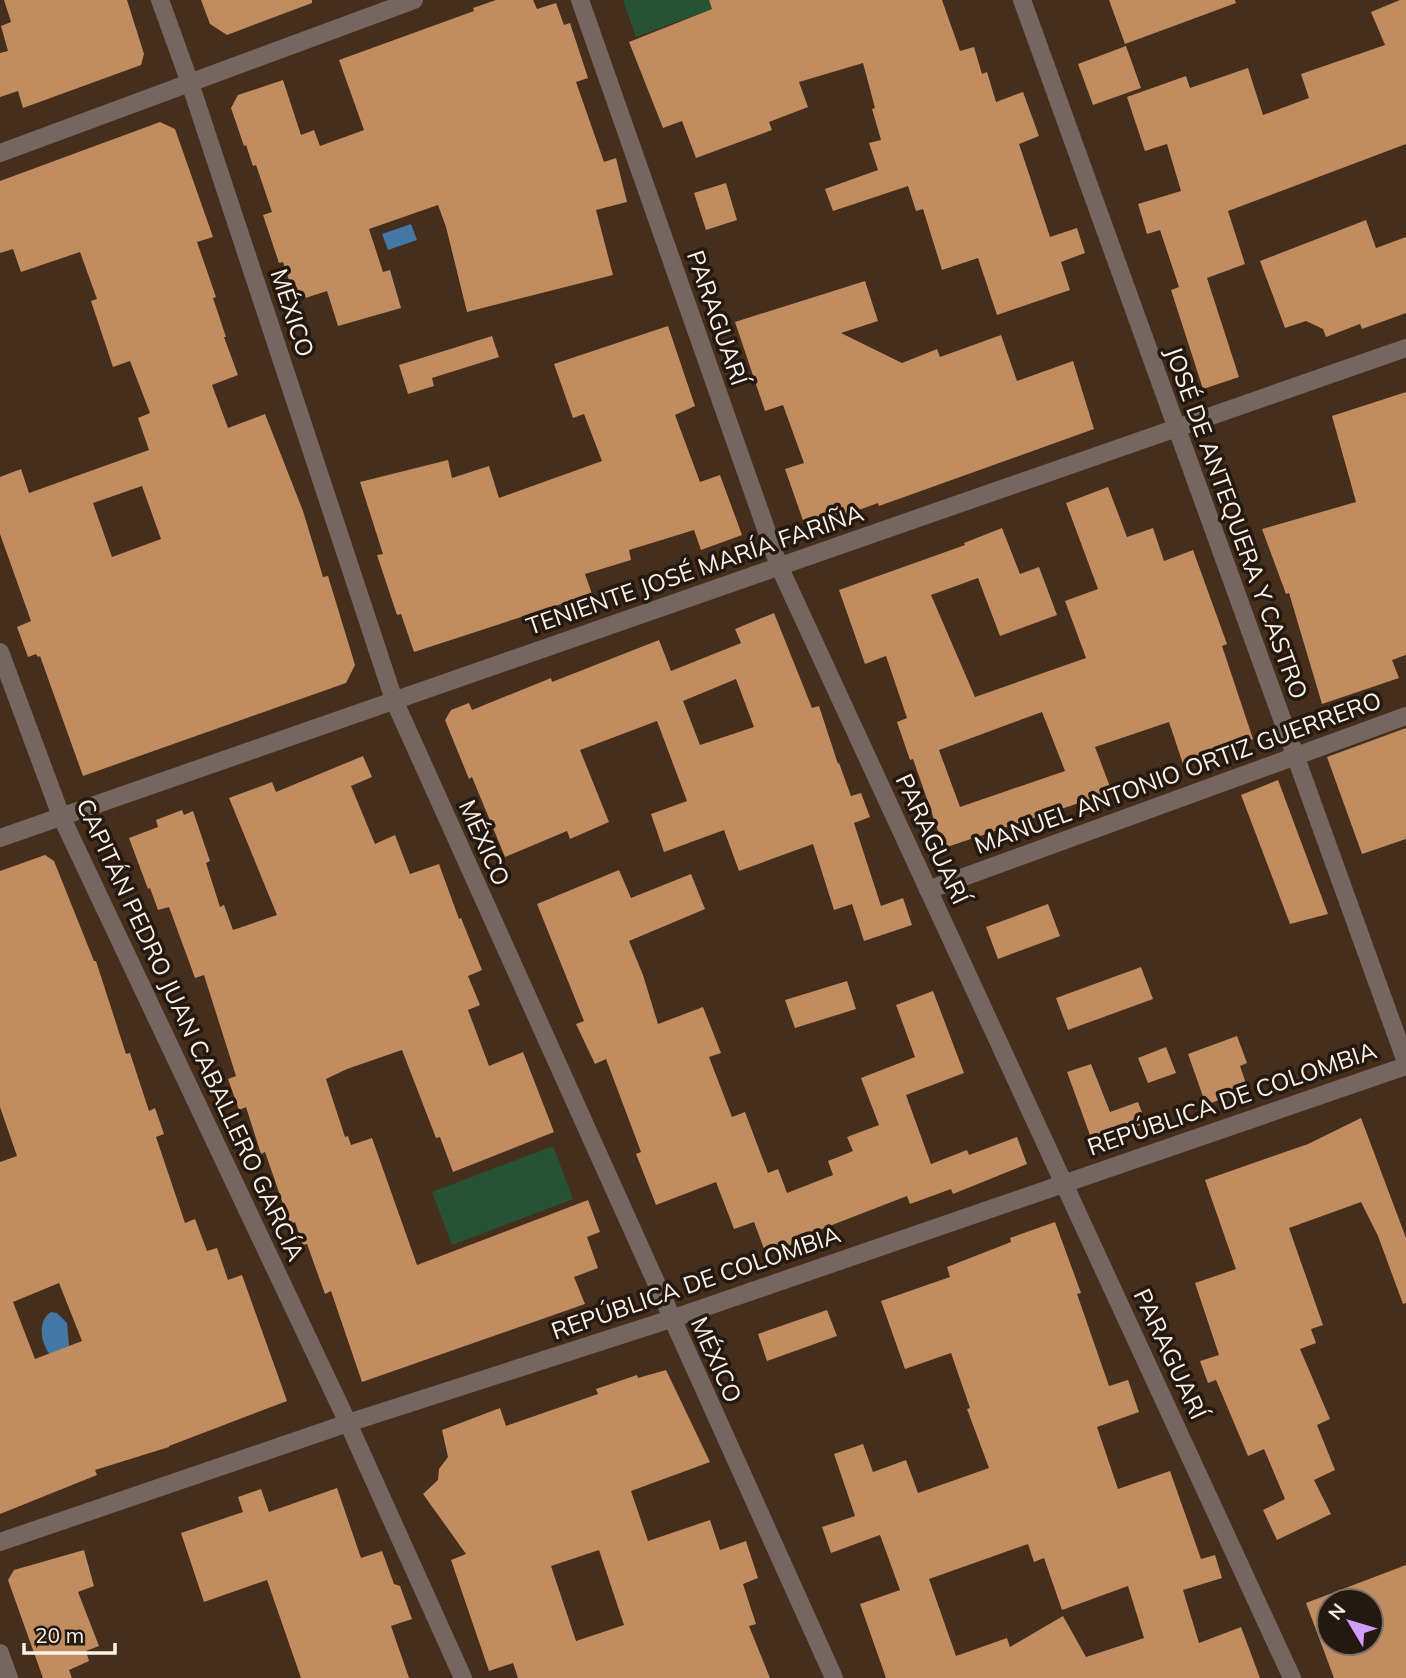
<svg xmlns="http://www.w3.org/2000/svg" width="1406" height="1678" font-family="Mulish,sans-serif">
<rect width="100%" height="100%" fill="#452e1b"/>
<g fill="#275334">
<path d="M623,0H709L712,9L636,37Z"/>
<path d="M553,1146L573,1199L452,1245L432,1192Z"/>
</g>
<g fill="#4278a3">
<path d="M411,224L417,240L388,250L382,234Z"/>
<path d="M51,1312L57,1313L67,1323L69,1345L67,1352L52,1357C41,1346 36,1321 51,1312Z"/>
</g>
<g fill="#c18c5f" fill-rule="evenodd">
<path d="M4,0H127L144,54L141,65L23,108L18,91L0,97V53L8,51L1,26L11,22Z"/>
<path d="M201,0H312V3L227,35L210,24Z"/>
<path d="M496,0H533L537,9L556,3L564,25L570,23L588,78L576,82L604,162L616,158L627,202L596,210L613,275L467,312L446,227L438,205L369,229L383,272L390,270L401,308L338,326L327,291L296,301L283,262L279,263L263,215L272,212L256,165L253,166L246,145L244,146L231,108L238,95L283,80L301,135L314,130L320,146L364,130L339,60L474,11L473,8Z"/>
<path d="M709,0H942L960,51L974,47L982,74L987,72L996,102L1023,92L1039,136L1019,144L1050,237L1077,228L1085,253L1061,262L1070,290L997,315L978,258L942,270L923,209L916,211L908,186L833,211L825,189L878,170L869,143L881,140L872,109L875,108L863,63L799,82L808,107L769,122L772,130L696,158L682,121L663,128L629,42L712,9Z"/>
<path d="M1109,0H1235L1236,3L1125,44Z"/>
<path d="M1400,0H1406V144L1228,211L1245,264L1207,278L1239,377L1203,389L1171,290L1179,287L1160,230L1147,234L1138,204L1181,191L1167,144L1145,151L1127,97L1186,76L1190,88L1248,68L1263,115L1309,98L1301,74L1385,45L1371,12Z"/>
<path d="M1126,46L1141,88L1093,105L1078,64Z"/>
<path d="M160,122L175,129L213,237L197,242L216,297L213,298L226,337H224L238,375L212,385L228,428L265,414L303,511L323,577L328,576L355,665L346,683L83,776L40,656L38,657L36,654L28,657L17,627L31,621L0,534V477L21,469L29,493L149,450L138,418L150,413L130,361L113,367L91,301L97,299L80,252L21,272L13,249L0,253V181ZM142,486L161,539L112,557L93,503Z"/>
<path d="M726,183L737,220L706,230L694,193Z"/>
<path d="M1366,220L1376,248L1406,237V313L1362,329L1360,324L1326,337L1323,329L1306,321L1285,328L1260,261Z"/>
<path d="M865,281L878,321L841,333L902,363L937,349L940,357L1001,335L1017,381L1073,361L1094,429L879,506L878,503L806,529L785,469L804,463L783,405L765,411L735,322Z"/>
<path d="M668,326L695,406L675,415L700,482L720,475L742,535L701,550L694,530L629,550L631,560L585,574L592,594L414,652L401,614L397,615L377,555L383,554L360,482L448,460L452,478L489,466L499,498L602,461L584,414L573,418L554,364Z"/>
<path d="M492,336L499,357L432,378L434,386L408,394L399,365Z"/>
<path d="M1406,392V655L1392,660L1399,678L1322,704L1289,593L1286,594L1262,529L1356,502L1332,416Z"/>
<path d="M1108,487L1127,537L1153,528L1164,561L1193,550L1227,644L1222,646L1253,739L1183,764L1169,722L1095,747L1112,792L944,848L913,759L910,760L897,722L907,718L886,656L865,664L839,590L965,545L964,543L1002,528L1020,574L1039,567L1057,615L1000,636L978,578L931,595L975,697L1086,658L1065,601L1098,589L1066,503ZM1042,712L1065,771L960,807L939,750Z"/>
<path d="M774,613L812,708L819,706L838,764L839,763L851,796L861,793L870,817L854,823L881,906L903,898L912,925L864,941L852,904L834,910L813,844L739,871L724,830L664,852L651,814L687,801L657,721L580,750L609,822L570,839L567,831L505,857L472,777L469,779L445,720L451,710L469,703L472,710L551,678L552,682L659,640L671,671L741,643L735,629ZM736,679L754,727L700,745L683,701Z"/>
<path d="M1406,728V839L1362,854L1327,757Z"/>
<path d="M363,756L372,777L351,786L375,844L395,835L410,874L439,864L459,919L461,918L482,970L468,976L480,1005L468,1010L489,1066L523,1052L554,1132L453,1172L440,1137L436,1138L402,1050L347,1069L326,1079L345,1137L348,1136L351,1145L372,1138L417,1265L588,1200L600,1232L587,1237L598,1268L574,1277L585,1304L362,1382L331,1291L325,1294L307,1244L303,1245L295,1222L290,1224L265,1152L261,1154L246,1107L239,1110L228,1079L236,1076L204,975L195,978L169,907L158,910L150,888L148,889L129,838L158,827L156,820L182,810L184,815L193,811L210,861L206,863L220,907L224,905L233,930L277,915L229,798L272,782L276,792Z"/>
<path d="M1278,780L1328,914L1290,924L1241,795Z"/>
<path d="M45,855L54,861L94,961H96L126,1054L130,1053L149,1111L155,1108L164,1134L156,1137L185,1223L195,1219L207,1251L217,1248L228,1280L242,1275L287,1401L169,1446V1447L95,1470L97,1475L0,1514V1162L17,1156L0,1107V871ZM59,1283L82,1341L35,1359L13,1302Z"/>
<path d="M619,870L631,898L691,874L705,909L629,941L643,975L658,1024L703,1007L721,1053L709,1057L732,1117L745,1112L768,1173L778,1169L787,1193L833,1175L828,1161L853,1151L847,1137L879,1125L861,1078L915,1057L896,1005L933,991L964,1073L906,1095L931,1164L967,1150L969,1155L1017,1137L1027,1164L953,1194L951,1189L910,1204L907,1196L801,1237L802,1241L766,1254L754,1222L734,1229L716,1182L656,1205L636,1154L641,1152L606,1059L595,1064L576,1024L584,1021L537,904Z"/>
<path d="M1048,904L1060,936L998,959L986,927Z"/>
<path d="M1141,967L1153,999L1068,1030L1056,998Z"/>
<path d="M847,981L856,1009L795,1028L785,1000Z"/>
<path d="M1237,1036L1247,1063L1240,1066L1248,1089L1206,1105L1188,1054Z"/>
<path d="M1166,1047L1176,1073L1148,1083L1138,1058Z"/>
<path d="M1091,1064L1110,1112L1138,1102L1146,1123L1096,1142L1093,1137L1091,1138L1067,1072Z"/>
<path d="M1361,1118L1406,1238V1303L1403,1304L1378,1236L1361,1202L1289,1228L1323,1325L1311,1329L1316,1343L1300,1349L1330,1419L1317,1425L1335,1470L1314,1480L1331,1514L1277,1540L1263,1510L1285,1499L1264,1449L1248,1456L1216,1380L1208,1383L1200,1361L1219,1355L1195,1283L1236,1269L1205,1180L1308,1144Z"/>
<path d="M1055,1222L1081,1293L1077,1294L1109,1386L1128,1380L1139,1412L1097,1427L1118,1489L1170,1471L1201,1559L1215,1555L1222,1578L1183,1590L1199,1643L1241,1627L1260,1678H886L860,1604L900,1590L880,1535L831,1553L822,1527L855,1516L834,1454L863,1444L873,1472L906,1460L918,1493L989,1468L967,1409L970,1408L951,1353L905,1369L881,1301L950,1277L947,1267L1011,1242L1010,1238ZM1028,1544L1034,1562L1044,1558L1062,1610L1128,1586L1144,1638L1086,1657L1063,1616L1010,1647L1007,1638L956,1656L929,1579Z"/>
<path d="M827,1310L837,1336L767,1361L758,1334Z"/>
<path d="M666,1370L710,1462L631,1491L648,1541L710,1520L720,1550L746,1541L758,1578L743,1584L756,1624L749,1626L770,1678H518L513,1663L489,1671L451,1560L466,1554L423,1494L438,1480L439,1469L448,1457L442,1430L500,1408L506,1426L598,1394L596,1389L637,1375L638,1378ZM599,1550L624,1625L576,1641L551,1566Z"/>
<path d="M337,1488L361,1558L382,1551L394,1584L400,1586L412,1619L391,1626L409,1678H301L267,1580L204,1602L181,1533L243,1512L238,1497L261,1489L269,1512Z"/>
<path d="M84,1550L94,1586L78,1592L99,1646L86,1651L89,1661L69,1670L72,1678H43L8,1580L14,1570Z"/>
<path d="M1406,1565V1678H1334L1306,1603ZM1329,1601H1371V1643H1329Z"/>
</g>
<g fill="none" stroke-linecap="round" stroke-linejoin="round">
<g stroke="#756662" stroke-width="18">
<path d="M160,0L190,83L394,700L834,1678"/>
<path d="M580,0L779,566L1292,1678"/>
<path d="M1022,0L1406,1062"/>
<path d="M0,153L414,0"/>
<path d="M0,652L61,816L348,1423L463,1678"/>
<path d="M0,838L1406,348"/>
<path d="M928,890L1406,716"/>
<path d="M0,1542L348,1423L671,1319L1406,1066"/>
<path d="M0,1653L9,1678"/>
</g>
</g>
<g text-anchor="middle" stroke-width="7" stroke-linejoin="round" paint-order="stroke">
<g font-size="24" fill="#fdf1e8" stroke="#231910">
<text transform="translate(292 313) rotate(72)" y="8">MÉXICO</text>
<text transform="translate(717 318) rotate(71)" y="8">PARAGUARÍ</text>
<text transform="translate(1236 523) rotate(70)" y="8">JOSÉ DE ANTEQUERA Y CASTRO</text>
<text transform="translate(695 570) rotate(-19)" y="8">TENIENTE JOSÉ MARÍA FARIÑA</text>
<text transform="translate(1178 773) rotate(-20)" y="8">MANUEL ANTONIO ORTIZ GUERRERO</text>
<text transform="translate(932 839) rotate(65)" y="8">PARAGUARÍ</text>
<text transform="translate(484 843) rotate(66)" y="8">MÉXICO</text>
<text transform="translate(190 1030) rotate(65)" y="8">CAPITÁN PEDRO JUAN CABALLERO GARCÍA</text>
<text transform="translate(1232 1099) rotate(-19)" y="8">REPÚBLICA DE COLOMBIA</text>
<text transform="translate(696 1283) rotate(-19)" y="8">REPÚBLICA DE COLOMBIA</text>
<text transform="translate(1170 1354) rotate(65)" y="8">PARAGUARÍ</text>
<text transform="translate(716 1360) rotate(66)" y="8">MÉXICO</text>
</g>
</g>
<g transform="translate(1350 1622) rotate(308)"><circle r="33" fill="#231910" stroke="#7a6f66" stroke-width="2"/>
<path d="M0-5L12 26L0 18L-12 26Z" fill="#d19dfe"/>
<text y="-10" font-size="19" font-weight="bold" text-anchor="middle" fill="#fdf1e8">N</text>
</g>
<path d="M24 1643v10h91v-10" fill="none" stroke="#fdf1e8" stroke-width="3.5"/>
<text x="35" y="1643" font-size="21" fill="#fdf1e8" stroke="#231910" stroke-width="5" paint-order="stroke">20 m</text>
</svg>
